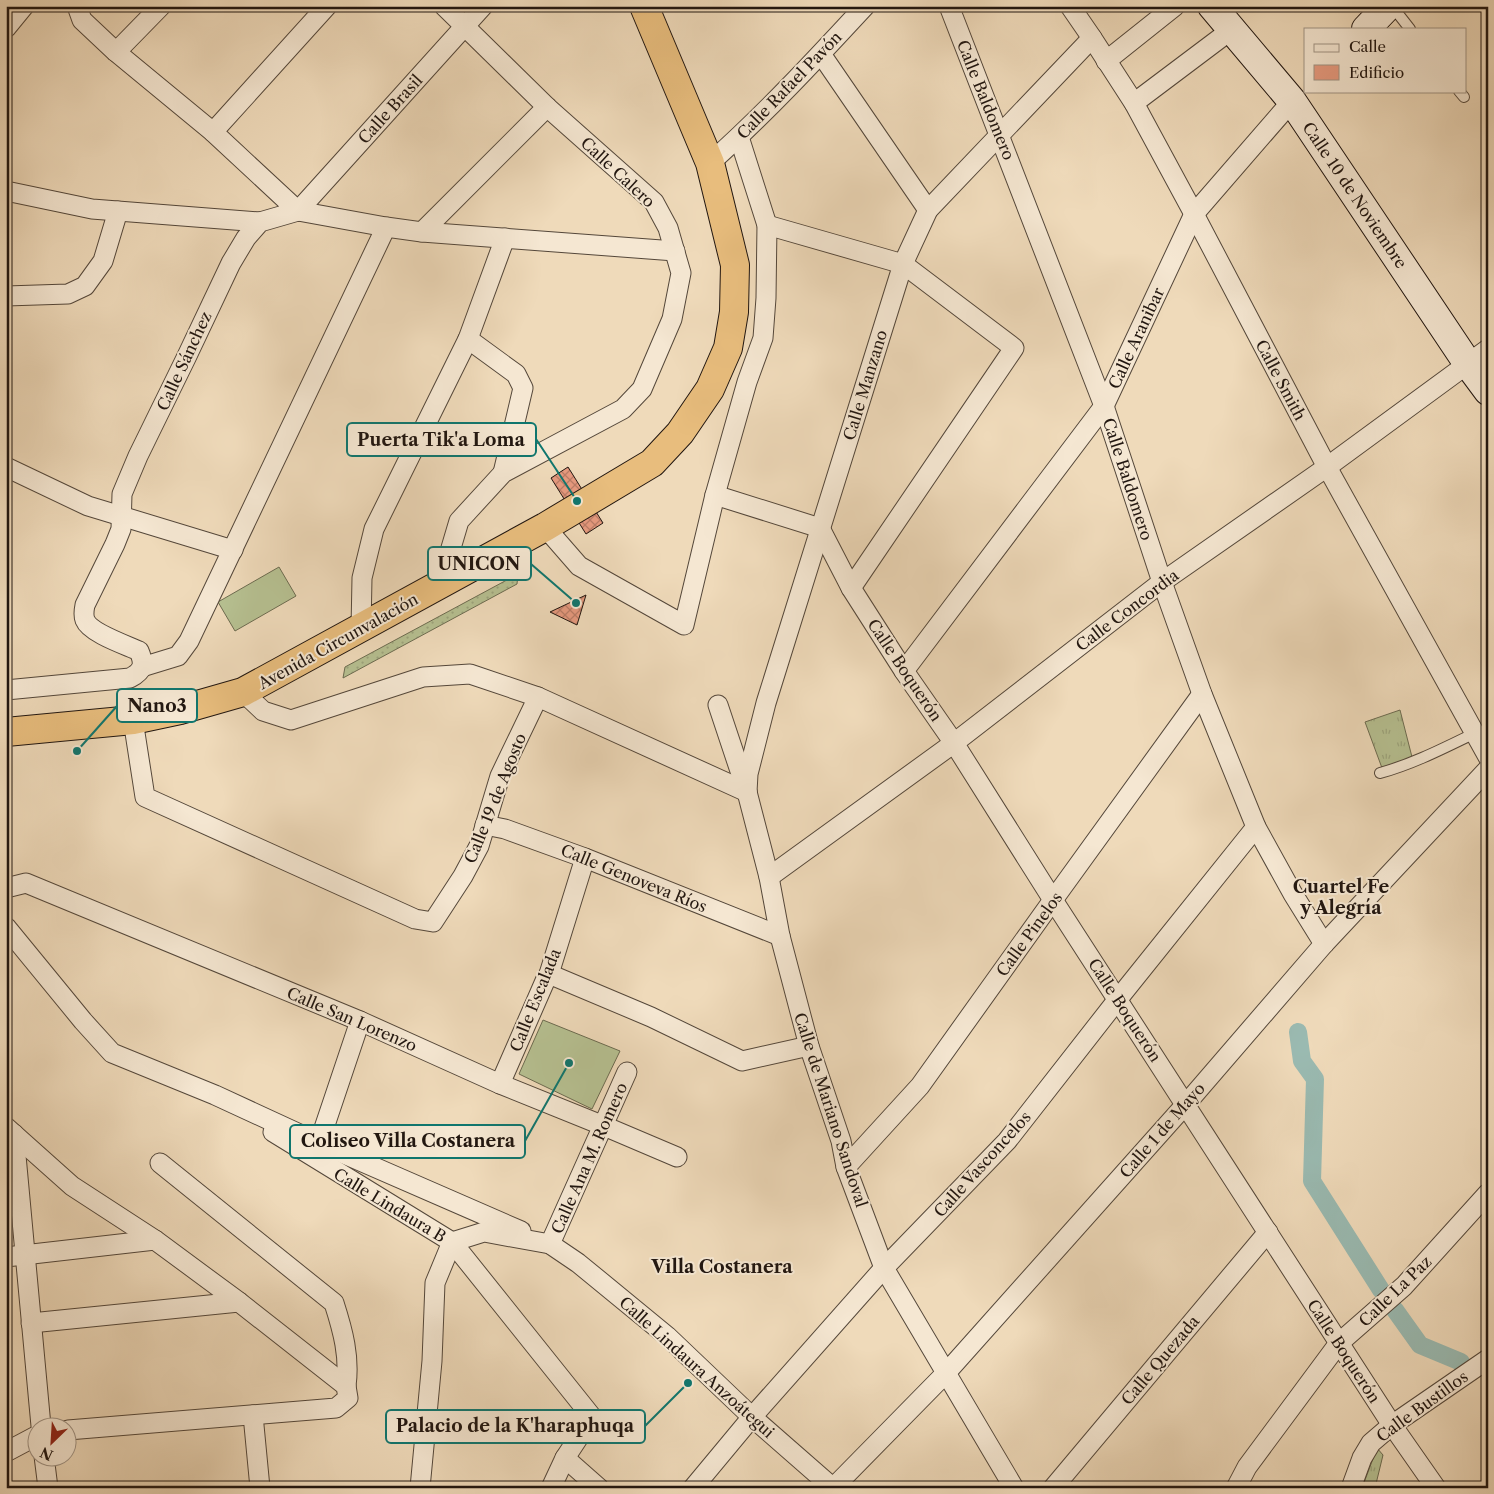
<svg xmlns="http://www.w3.org/2000/svg" width="1494" height="1494" font-family="'Libre Caslon Text',serif">
<defs>
<pattern id="grass-dots" width="8" height="8" patternUnits="userSpaceOnUse" patternTransform="scale(1.25)"><rect width="8" height="8" fill="#b6c091"/><path d="M2 2h.1M6 6h.1" fill="none" stroke="#9ca47c" stroke-width="1.8" stroke-linecap="round"/></pattern>
<pattern id="park-tufts" width="24" height="20" patternUnits="userSpaceOnUse" patternTransform="scale(1.25)"><rect width="24" height="20" fill="#b6c091"/><path d="M3 7l-1-3M5 7V3M7 7l1-3M15 17l-1-3M17 17v-4M19 17l1-3" fill="none" stroke="#9ca47c"/></pattern>
<pattern id="building-cross-hatch" width="8" height="8" patternUnits="userSpaceOnUse" patternTransform="scale(1.25)"><rect width="8" height="8" fill="#e79a7f"/><path d="M0 0l8 8M0 8l8-8" fill="none" stroke="#bb7d67"/></pattern>
</defs>
<rect width="100%" height="100%" fill="#efdaba"/>
<filter id="stains"><feTurbulence type="fractalNoise" baseFrequency=".004" numOctaves="4"/><feColorMatrix values="0 0 0 0 .2 0 0 0 0 .09 0 0 0 0 .02 0 0 0 .5 -.17"/></filter>
<radialGradient id="worn" r=".72"><stop offset=".6" stop-color="#630" stop-opacity="0"/><stop offset="1" stop-color="#630" stop-opacity=".3"/></radialGradient>
<path fill="url(#grass-dots)" stroke="#6c6b50" d="M518,574L517,584L343,678L345,667Z"/>
<g fill="url(#park-tufts)" stroke="#6c6b50">
<path d="M1400,710L1412,757L1382,768L1365,722Z"/>
<path d="M1377,1448L1383,1455L1375,1488H1362Z"/>
</g>
<g fill="#b6c091" stroke="#6c6b50">
<path d="M279,567L296,596L235,631L218,602Z"/>
<path d="M543,1020L620,1051L592,1109L519,1074Z"/>
</g>
<g fill="none" stroke-linecap="round" stroke-linejoin="round">
<g stroke="#9abab1" stroke-width="18">
<path d="M1298,1032L1302,1061L1315,1079L1312,1181L1381,1290"/>
<path d="M1395,1310L1420,1345L1461,1362"/>
</g>
</g>
<g fill="url(#building-cross-hatch)" stroke="#211610">
<path d="M568,467L603,523L586,534L551,478Z"/>
<path d="M586,595L577,625L550,612Z"/>
</g>
<g fill="none" stroke-linecap="round" stroke-linejoin="round">
<defs>
<g id="service">
<path d="M1392,6L1410,29"/>
<path d="M1459,91L1464,97"/>
<path d="M1380,773C1413,764 1444,748 1475,733"/>
</g>
<g id="minor">
<path d="M949,6L1104,406L1162,582L1202,694L1256,827L1293,894L1324,944"/>
<path d="M1070,6L1092,38L1134,103L1194,214L1327,467L1488,757"/>
<path d="M6,28L24,6"/>
<path d="M116,52L161,6"/>
<path d="M821,54L928,210"/>
<path d="M1106,61L1175,6"/>
<path d="M1134,103L1231,30"/>
<path d="M213,132L327,6"/>
<path d="M710,163C765,114 815,60 865,6"/>
<path d="M6,191L92,209L260,222"/>
<path d="M298,211L386,227L422,232L675,251"/>
<path d="M298,211L483,6"/>
<path d="M767,225L903,264L1014,348L851,588"/>
<path d="M422,232L547,107"/>
<path d="M6,296L68,294L85,286L103,261L118,211"/>
<path d="M468,339L516,374L523,388L503,473"/>
<path d="M6,467L88,506L233,550"/>
<path d="M715,495L820,528L851,588L904,671L954,743L1053,900L1392,1425L1436,1488"/>
<path d="M545,527L579,566L684,625L715,495L747,382L763,338L766,298L767,225L739,137"/>
<path d="M440,585L459,521L503,473L623,409L642,389L672,319L681,273L668,228L654,202L547,107L444,6"/>
<path d="M361,629L362,578L374,529L468,339L505,238"/>
<path d="M142,667L178,656L189,641L386,227"/>
<path d="M904,671L1104,406L1194,214L1292,101"/>
<path d="M6,690L130,678C143,671 145,665 139,651C126,645 90,633 85,620C83,615 84,610 85,605L115,544L121,529L122,494L138,456L186,358L231,263L246,238L260,222L298,211L213,132L116,52L82,20L77,6"/>
<path d="M243,692L263,711L291,720L423,677L470,674L538,697L747,792"/>
<path d="M718,705L747,792L769,877L780,936L809,1046L841,1141L846,1167L884,1268L1014,1488"/>
<path d="M133,720L145,797L415,919L433,922L463,876L479,846L500,776L538,697"/>
<path d="M747,792L748,774L766,703L903,264L928,210L1092,38"/>
<path d="M485,825L505,829L585,858L780,936"/>
<path d="M769,877L954,743L1162,582L1327,467L1488,349"/>
<path d="M6,888L26,883L360,1021L500,1084L604,1126L677,1157"/>
<path d="M6,927L83,1021L112,1053L215,1095L319,1143L521,1231"/>
<path d="M549,974L651,1017L742,1061L809,1046"/>
<path d="M500,1084L545,981L549,974L585,858"/>
<path d="M6,1127L72,1186L155,1240L239,1302L346,1386L348,1398L336,1408L68,1430"/>
<path d="M273,1132L452,1242L592,1417L565,1458L551,1488"/>
<path d="M14,1134L41,1426"/>
<path d="M319,1143L360,1021"/>
<path d="M160,1163L334,1303C343,1331 350,1357 346,1386"/>
<path d="M846,1167L920,1086L1053,900L1202,694"/>
<path d="M550,1244L627,1072"/>
<path d="M6,1257L155,1240"/>
<path d="M31,1323L239,1302"/>
<path d="M253,1415L260,1488"/>
<path d="M6,1452L38,1435"/>
<path d="M44,1456L48,1488"/>
<path d="M565,1458L599,1488"/>
<path d="M420,1488L432,1361L435,1283L452,1242L484,1232L550,1244L578,1263L667,1336L752,1417L833,1488"/>
<path d="M693,1488L752,1417L884,1268L1007,1141L1118,999L1256,827"/>
<path d="M833,1488L946,1373L1186,1104L1324,944L1488,769"/>
<path d="M1053,1488L1268,1232"/>
<path d="M1236,1488L1247,1467L1339,1343L1404,1286L1488,1193"/>
<path d="M1351,1488L1362,1458L1371,1443L1392,1425L1488,1359"/>
</g>
<g id="secondary">
<path d="M1212,6L1292,101L1468,364L1488,391"/>
<path d="M1366,29L1388,6"/>
</g>
<path id="trunk" d="M6,732L133,720L180,710L243,692L545,527L652,463L680,433L710,389L728,348L734,312L735,265L710,163L644,6"/>
</defs>
<use href="#service" stroke="#54473a" stroke-width="12"/>
<use href="#minor" stroke="#54473a" stroke-width="21"/>
<use href="#secondary" stroke="#211610" stroke-width="30"/>
<use href="#trunk" stroke="#211610" stroke-width="30"/>
<use href="#service" stroke="#f5e7d2" stroke-width="10"/>
<use href="#minor" stroke="#f5e7d2" stroke-width="19"/>
<use href="#secondary" stroke="#f5e7d2" stroke-width="28"/>
<use href="#trunk" stroke="#e8bd7d" stroke-width="28"/>
</g>
<g text-anchor="middle" stroke-width="4" stroke-linejoin="round" paint-order="stroke">
<g font-size="16" fill="#211610" stroke="#f5e7d2">
<text transform="translate(789 85) rotate(-46)" y="6">Calle Rafael Pavón</text>
<text transform="translate(986 100) rotate(68)" y="6">Calle Baldomero</text>
<text transform="translate(390 109) rotate(-48)" y="6">Calle Brasil</text>
<text transform="translate(618 172) rotate(43)" y="6">Calle Calero</text>
<text transform="translate(1355 195) rotate(56)" y="6">Calle 10 de Noviembre</text>
<text transform="translate(1136 338) rotate(-65)" y="6">Calle Aranibar</text>
<text transform="translate(184 361) rotate(-65)" y="6">Calle Sánchez</text>
<text transform="translate(1281 380) rotate(62)" y="6">Calle Smith</text>
<text transform="translate(865 385) rotate(-73)" y="6">Calle Manzano</text>
<text transform="translate(1128 479) rotate(72)" y="6">Calle Baldomero</text>
<text transform="translate(1127 610) rotate(-37)" y="6">Calle Concordia</text>
<text transform="translate(338 641) rotate(-29)" y="6">Avenida Circunvalación</text>
<text transform="translate(905 670) rotate(56)" y="6">Calle Boquerón</text>
<text transform="translate(495 798) rotate(-68)" y="6">Calle 19 de Agosto</text>
<text transform="translate(634 878) rotate(22)" y="6">Calle Genoveva Ríos</text>
<text transform="translate(1029 934) rotate(-54)" y="6">Calle Pinelos</text>
<text transform="translate(535 1000) rotate(-68)" y="6">Calle Escalada</text>
<text transform="translate(1125 1010) rotate(57)" y="6">Calle Boquerón</text>
<text transform="translate(352 1019) rotate(23)" y="6">Calle San Lorenzo</text>
<text transform="translate(831 1110) rotate(72)" y="6">Calle de Mariano Sandoval</text>
<text transform="translate(1162 1130) rotate(-49)" y="6">Calle 1 de Mayo</text>
<text transform="translate(589 1158) rotate(-66)" y="6">Calle Ana M. Romero</text>
<text transform="translate(982 1164) rotate(-48)" y="6">Calle Vasconcelos</text>
<text transform="translate(390 1205) rotate(31)" y="6">Calle Lindaura B</text>
<text transform="translate(1395 1291) rotate(-44)" y="6">Calle La Paz</text>
<text transform="translate(1344 1351) rotate(57)" y="6">Calle Boquerón</text>
<text transform="translate(1160 1360) rotate(-50)" y="6">Calle Quezada</text>
<text transform="translate(697 1367) rotate(42)" y="6">Calle Lindaura Anzoátegui</text>
<text transform="translate(1422 1406) rotate(-36)" y="6">Calle Bustillos</text>
</g>
<g font-size="18" font-weight="bold" fill="#211610" stroke="#f5e7d2">
<text x="1341" y="893">Cuartel Fe<tspan x="1341" dy="21">y Alegría</tspan></text>
<text x="722" y="1273">Villa Costanera</text>
</g>
</g>
<path fill="none" stroke="#0f766e" stroke-width="2" d="M577 501L536 439M576 603L531 564M77 751L117 706M569 1063L525 1141M688 1383L645 1426"/>
<g fill="#0f766e" stroke="#f5e7d2" stroke-width="2">
<circle cx="577" cy="501" r="5"/>
<circle cx="576" cy="603" r="5"/>
<circle cx="77" cy="751" r="5"/>
<circle cx="569" cy="1063" r="5"/>
<circle cx="688" cy="1383" r="5"/>
</g>
<g fill="#f5e7d2" stroke="#0f766e" stroke-width="2">
<rect x="347" y="423" width="189" height="33" rx="5"/>
<rect x="428" y="547" width="103" height="33" rx="5"/>
<rect x="117" y="689" width="80" height="33" rx="5"/>
<rect x="290" y="1125" width="235" height="33" rx="5"/>
<rect x="386" y="1410" width="259" height="33" rx="5"/>
</g>
<g font-size="18" text-anchor="middle" font-weight="bold" fill="#211610">
<text x="441" y="446">Puerta Tik'a Loma</text>
<text x="479" y="570">UNICON</text>
<text x="157" y="712">Nano3</text>
<text x="408" y="1147">Coliseo Villa Costanera</text>
<text x="515" y="1432">Palacio de la K'haraphuqa</text>
</g>
<rect width="1494" height="1494" fill="none" stroke="#efdaba" stroke-width="25"/>
<rect x="8" y="8" width="1479" height="1479" fill="none" stroke="#211610" stroke-width="2.5"/>
<rect x="12" y="12" width="1469" height="1469" fill="none" stroke="#211610"/>
<rect x="1304" y="28" width="162" height="65" fill="#f5e7d2" stroke="#a09384"/>
<rect x="1314" y="44" width="25" height="8" fill="#f5e7d2" stroke="#a09384"/>
<text x="1349" y="52" font-size="15" fill="#211610">Calle</text>
<rect x="1314" y="65" width="25" height="15" fill="#e79a7f" stroke="#a09384"/>
<text x="1349" y="78" font-size="15" fill="#211610">Edificio</text>
<g transform="translate(52 1442) rotate(205)"><circle r="24" fill="#f5e7d2" stroke="#a09384"/>
<path d="M0-4L9 19L0 12L-9 19Z" fill="#8f2418"/>
<text y="-8" font-size="14" font-weight="bold" text-anchor="middle" fill="#211610">N</text>
</g>
<rect width="100%" height="100%" filter="url(#stains)"/>
<rect width="100%" height="100%" fill="url(#worn)"/>
</svg>
